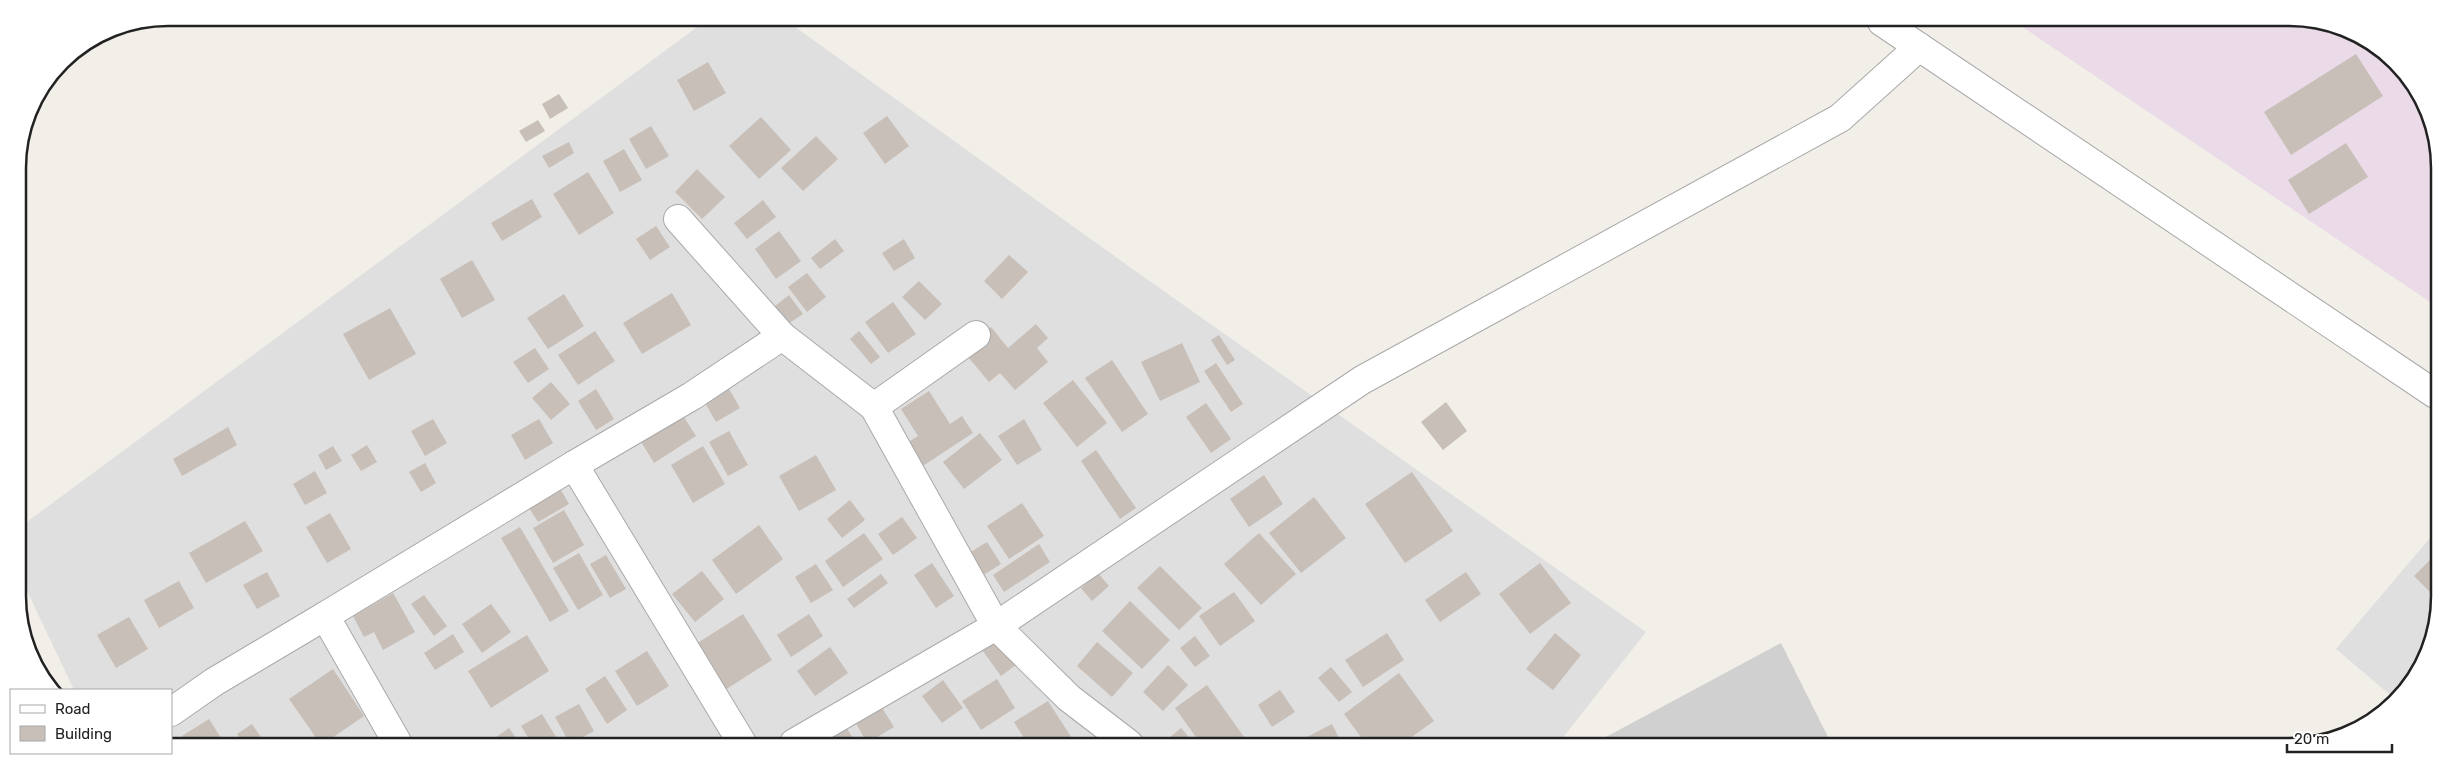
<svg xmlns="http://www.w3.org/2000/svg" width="2457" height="764" font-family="Rubik,sans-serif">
<rect width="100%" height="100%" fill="#f2efe9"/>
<g fill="#e0dfdf">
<path d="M708,19H784L1127,265L1646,632L1557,745L171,741V690H74L20,576V527Z"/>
<path d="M2435,532L2434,635L2414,679L2395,699L2336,649Z"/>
</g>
<path fill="#ebdbe8" d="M2015,22L2328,23L2364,38L2402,69L2437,139L2436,306Z"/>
<path fill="#d0d0d0" d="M1781,643L1832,745H1591Z"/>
<g fill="#c7bfb8">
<path d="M2356,54L2383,96L2291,155L2264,112Z"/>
<path d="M708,62L726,93L694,111L677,80Z"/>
<path d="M559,94L568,108L550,119L542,104Z"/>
<path d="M887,116L909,146L885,164L863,133Z"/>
<path d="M761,117L791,150L759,179L729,146Z"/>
<path d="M538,120L545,131L526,142L519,131Z"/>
<path d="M651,126L669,156L646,169L629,139Z"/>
<path d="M816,136L838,159L803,191L781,168Z"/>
<path d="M569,142L574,153L549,168L542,156Z"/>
<path d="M2346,143L2368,177L2309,214L2288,180Z"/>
<path d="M624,149L642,180L620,192L603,161Z"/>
<path d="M697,169L725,197L702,219L675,192Z"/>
<path d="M588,172L614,213L579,235L553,194Z"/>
<path d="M532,199L542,217L502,241L491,223Z"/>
<path d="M763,200L776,217L747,239L734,223Z"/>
<path d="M656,226L670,247L650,260L636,239Z"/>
<path d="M779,231L801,261L776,279L755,249Z"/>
<path d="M835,239L844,251L820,269L811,258Z"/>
<path d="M904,239L915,258L894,271L882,253Z"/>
<path d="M1009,255L1028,272L1002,299L984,281Z"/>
<path d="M472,260L495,300L462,318L440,279Z"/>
<path d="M807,273L826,297L807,312L788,287Z"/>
<path d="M919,281L942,304L925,320L902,297Z"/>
<path d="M672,293L691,325L642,354L623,323Z"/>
<path d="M564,294L584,326L548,349L527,318Z"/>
<path d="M789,295L803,314L788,324L775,306Z"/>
<path d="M893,302L916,334L888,353L865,322Z"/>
<path d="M390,308L416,354L369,380L343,334Z"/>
<path d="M1036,324L1048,338L1037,348L1048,362L1015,390L1000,373L989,382L963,351L991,327L1008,348Z"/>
<path d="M595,331L615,361L578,385L558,355Z"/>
<path d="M859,331L880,357L871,364L850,339Z"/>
<path d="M1219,335L1235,360L1227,365L1211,340Z"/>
<path d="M1182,343L1200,382L1160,401L1141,362Z"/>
<path d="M535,348L549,369L528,383L513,362Z"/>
<path d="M1112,360L1148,414L1122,432L1085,378Z"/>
<path d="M1216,363L1243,404L1231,412L1204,371Z"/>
<path d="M1073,380L1107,423L1077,447L1043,403Z"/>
<path d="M551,382L570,404L551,420L532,398Z"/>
<path d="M725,382L740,408L716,422L701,396Z"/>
<path d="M596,389L614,419L596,430L578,401Z"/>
<path d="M929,391L950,424L962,416L973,433L915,471L899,448L918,436L901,409Z"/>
<path d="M1446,402L1467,431L1443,450L1421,422Z"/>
<path d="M1206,403L1231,439L1211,453L1186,417Z"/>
<path d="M682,414L696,436L654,463L640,440Z"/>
<path d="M433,419L447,443L425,456L411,431Z"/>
<path d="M539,419L553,443L525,460L511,435Z"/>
<path d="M1024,419L1042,450L1017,465L998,436Z"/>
<path d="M228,427L237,445L182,476L173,459Z"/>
<path d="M729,431L748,465L728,476L709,442Z"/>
<path d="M980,433L1002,460L964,489L943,462Z"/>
<path d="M367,445L377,462L361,471L351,455Z"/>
<path d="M333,446L342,461L326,470L318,455Z"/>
<path d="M703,446L725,484L693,503L671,465Z"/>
<path d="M1096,450L1136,508L1120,519L1081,461Z"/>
<path d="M816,455L836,490L799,511L779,476Z"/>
<path d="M425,463L436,483L421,492L409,472Z"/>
<path d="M315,471L327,493L305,505L293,484Z"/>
<path d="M1412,472L1453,531L1405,563L1365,504Z"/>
<path d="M1264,475L1283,504L1249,527L1230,499Z"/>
<path d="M561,490L569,504L538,522L529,508Z"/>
<path d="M1314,497L1346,538L1301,573L1269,533Z"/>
<path d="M850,500L865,520L842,538L827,519Z"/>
<path d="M1022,503L1044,536L1009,559L987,526Z"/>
<path d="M564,510L584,545L553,563L533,528Z"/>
<path d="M330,513L351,549L327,563L306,527Z"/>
<path d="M902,517L917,538L893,555L878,534Z"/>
<path d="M245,521L263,551L206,583L189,553Z"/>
<path d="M759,525L783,559L736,594L712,560Z"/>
<path d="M520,527L569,611L550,622L501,538Z"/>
<path d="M864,533L883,559L843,587L825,561Z"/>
<path d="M1259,533L1296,574L1261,605L1224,564Z"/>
<path d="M987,542L1001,564L977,579L964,556Z"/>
<path d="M1039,544L1050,562L1004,592L993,575Z"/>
<path d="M579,553L603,595L578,610L553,568Z"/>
<path d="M606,555L626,589L610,598L590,564Z"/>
<path d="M2435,555V582L2434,596L2414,576Z"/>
<path d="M932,563L954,596L936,608L914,575Z"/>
<path d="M1540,563L1571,603L1530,634L1499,594Z"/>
<path d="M816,564L833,590L811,603L795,577Z"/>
<path d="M1160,566L1202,608L1179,630L1137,588Z"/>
<path d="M702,571L724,599L695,622L672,594Z"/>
<path d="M267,572L280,596L257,609L243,585Z"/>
<path d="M1466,572L1481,594L1440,622L1425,600Z"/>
<path d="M1098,573L1109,586L1092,601L1081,588Z"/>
<path d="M881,574L888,583L854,608L847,599Z"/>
<path d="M179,581L194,608L159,628L144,600Z"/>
<path d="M1234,592L1255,621L1220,646L1199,616Z"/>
<path d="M393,593L415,632L383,650L374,632L364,637L353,616Z"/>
<path d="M424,595L447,626L434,636L411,604Z"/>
<path d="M1130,601L1170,640L1142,669L1102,631Z"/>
<path d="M491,604L511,632L482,653L462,624Z"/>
<path d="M743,614L772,660L725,690L696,644Z"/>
<path d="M809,614L823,636L791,657L777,635Z"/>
<path d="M129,617L148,649L116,668L97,635Z"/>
<path d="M993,633L1016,665L1001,676L977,643Z"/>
<path d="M1387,633L1404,660L1363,687L1345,660Z"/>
<path d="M1555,633L1581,655L1553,690L1526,669Z"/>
<path d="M453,634L464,652L435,670L424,653Z"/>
<path d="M527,635L549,671L491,708L468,671Z"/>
<path d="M1195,636L1210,656L1195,667L1180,648Z"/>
<path d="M1097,642L1133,673L1112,697L1077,666Z"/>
<path d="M830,647L848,673L815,696L797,671Z"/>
<path d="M647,651L669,686L637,706L615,671Z"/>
<path d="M1168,665L1188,685L1163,711L1143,692Z"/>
<path d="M1331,667L1352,692L1339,702L1318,678Z"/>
<path d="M333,669L364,716L326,742H319L289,699Z"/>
<path d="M1399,673L1434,721L1402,744H1366L1344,714Z"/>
<path d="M605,676L627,710L607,724L585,689Z"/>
<path d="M997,679L1015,708L981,730L962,701Z"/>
<path d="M943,680L963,708L942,723L922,696Z"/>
<path d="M1207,685L1244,737L1235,744H1201L1175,708Z"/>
<path d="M1280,690L1295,712L1272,727L1258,705Z"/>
<path d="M1048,701L1075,743H1027L1014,722Z"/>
<path d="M879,703L894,727L867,743L853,718Z"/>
<path d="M579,704L594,731L574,742H569L555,717Z"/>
<path d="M542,714L559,742H531L521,726Z"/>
<path d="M209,719L223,741H186L182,736Z"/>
<path d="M252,724L264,742H243L237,734Z"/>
<path d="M844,724L856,743H817Z"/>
<path d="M1332,724L1342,744H1305L1303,739Z"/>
<path d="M509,728L519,742H493L492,740Z"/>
<path d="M1181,728L1195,744H1162Z"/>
</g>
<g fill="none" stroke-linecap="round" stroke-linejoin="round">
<defs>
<g id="minor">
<path d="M678,219L782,336L874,407L996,626L1069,698L1129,744"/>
<path d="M874,407L976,335"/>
<path d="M574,465L692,396L782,336"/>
<path d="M171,712L214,682L325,616"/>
<path d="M397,742L325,616L574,465L742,743"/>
<path d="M794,743L996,626L1362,380L1840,118L1919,47"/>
</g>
<path id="tertiary" d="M1882,22L2435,394"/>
</defs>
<use href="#minor" stroke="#a9a9a9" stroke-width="30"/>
<use href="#tertiary" stroke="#a9a9a9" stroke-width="30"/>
<use href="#minor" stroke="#fff" stroke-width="28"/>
<use href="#tertiary" stroke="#fff" stroke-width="28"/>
</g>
<path d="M0 0H2457V764H0ZM168 26H2289A142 142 0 0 1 2431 168V596A142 142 0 0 1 2289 738H168A142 142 0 0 1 26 596V168A142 142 0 0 1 168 26Z" fill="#fff" fill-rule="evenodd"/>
<path fill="none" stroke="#222" stroke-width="2.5" d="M168 26H2289A142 142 0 0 1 2431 168V596A142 142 0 0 1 2289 738H168A142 142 0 0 1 26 596V168A142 142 0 0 1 168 26Z"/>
<rect x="10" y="689" width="162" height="65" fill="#ffffff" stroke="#a7a7a7"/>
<rect x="20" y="705" width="25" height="8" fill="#ffffff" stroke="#a7a7a7"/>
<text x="55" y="714" font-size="15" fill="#222222">Road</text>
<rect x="20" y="726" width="25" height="15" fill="#c7bfb8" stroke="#a7a7a7"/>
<text x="55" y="739" font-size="15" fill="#222222">Building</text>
<path d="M2287 744v8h105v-8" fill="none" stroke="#222222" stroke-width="2.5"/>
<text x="2294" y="744" font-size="15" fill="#222222" stroke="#ffffff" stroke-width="4" paint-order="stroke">20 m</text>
</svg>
